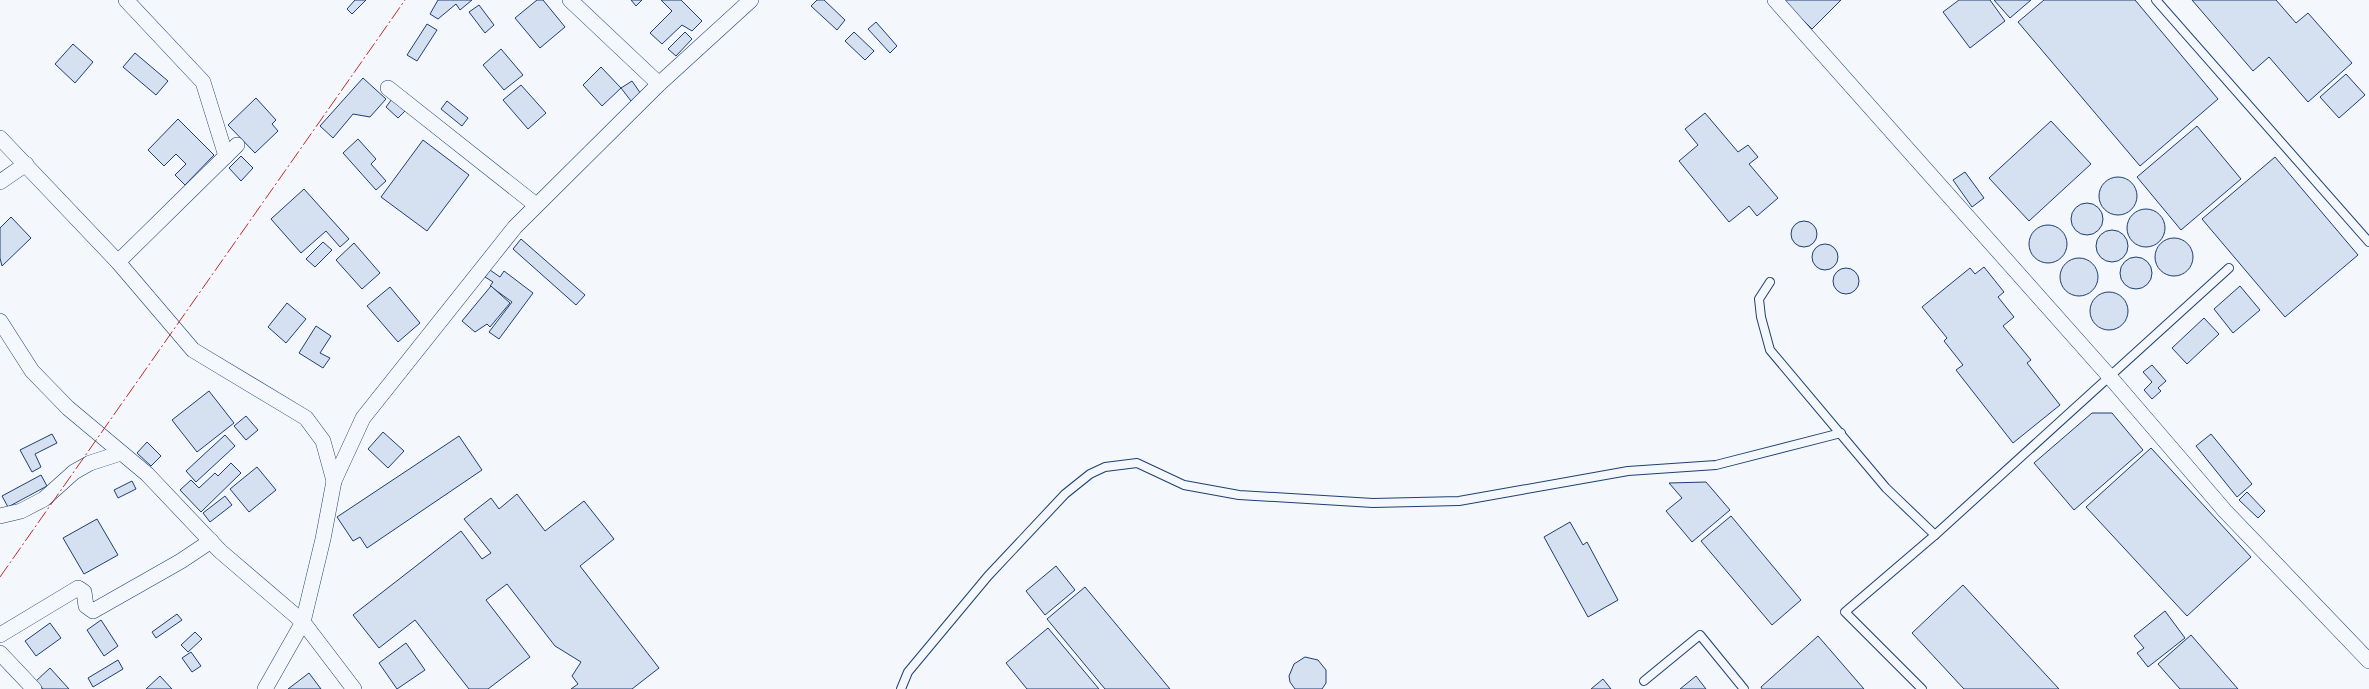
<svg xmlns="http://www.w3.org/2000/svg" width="2369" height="689" font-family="'Times New Roman',serif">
<rect width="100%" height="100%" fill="#f4f7fb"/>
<g fill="#d5e0f0" stroke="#1d3f73">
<path d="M355,0H366L352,14L347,9Z"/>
<path d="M438,0H472L460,10L456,4L438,19L430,14Z"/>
<path d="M537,0H543L565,27L540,48L515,18Z"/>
<path d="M631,0H642L636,6Z"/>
<path d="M661,0H681L702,21L692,31L682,25L662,44L650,33L672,11Z"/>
<path d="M817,0H824L845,20L837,30L811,6Z"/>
<path d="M1783,0H1841L1812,29Z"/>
<path d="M1959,0H1990L2005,21L1970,48L1943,12Z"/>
<path d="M1994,0H2031L2010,18Z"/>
<path d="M2044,0H2135L2218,99L2140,166L2018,22Z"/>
<path d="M2192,0H2276L2296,23L2308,13L2352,63L2308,102L2269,57L2253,71Z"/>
<path d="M479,5L494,25L485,33L469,12Z"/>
<path d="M876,22L897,46L890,53L868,29Z"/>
<path d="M427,24L437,30L417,61L407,55Z"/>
<path d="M685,32L692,39L676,56L668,49Z"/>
<path d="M854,32L874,51L865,60L845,41Z"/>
<path d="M73,44L93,62L75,83L55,64Z"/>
<path d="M501,49L523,75L504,90L483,65Z"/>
<path d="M135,53L168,81L156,95L123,67Z"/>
<path d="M601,67L621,88L602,106L583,85Z"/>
<path d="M2346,74L2365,95L2339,118L2320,97Z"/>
<path d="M363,78L386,99L370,117L353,114L333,138L320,126Z"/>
<path d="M632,81L641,94L631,101L621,88Z"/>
<path d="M521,85L546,113L528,129L503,100Z"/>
<path d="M256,98L276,120L272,124L278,131L255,153L228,125Z"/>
<path d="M392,99L405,111L398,118L386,107Z"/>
<path d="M447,101L468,118L462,126L441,109Z"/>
<path d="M1705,113L1738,152L1748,145L1758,157L1749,164L1778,198L1757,216L1749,206L1729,222L1679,161L1698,145L1685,129Z"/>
<path d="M178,119L214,155L185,185L175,175L186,164L176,154L164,166L148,150Z"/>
<path d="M2051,121L2091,164L2029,221L1989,178Z"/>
<path d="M2197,126L2241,179L2181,230L2137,177Z"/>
<path d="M358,139L376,159L371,164L386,181L376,190L343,153Z"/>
<path d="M423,140L469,175L427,231L381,197Z"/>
<path d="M241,156L253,168L241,181L229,168Z"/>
<path d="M2275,157L2358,255L2285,317L2202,219Z"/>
<path d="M1965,172L1984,198L1972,207L1953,180Z"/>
<circle cx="2118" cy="196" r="19"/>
<path d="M304,189L349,239L340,247L326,231L301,253L271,219Z"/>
<circle cx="2087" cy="219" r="16"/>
<circle cx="2146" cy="228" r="19"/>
<path d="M11,217L31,238L2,266L0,258V228Z"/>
<circle cx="1804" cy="234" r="13"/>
<circle cx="2048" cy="244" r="19"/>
<circle cx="2112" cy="246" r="16"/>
<circle cx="2174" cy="257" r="19"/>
<path d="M521,239L585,295L576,305L513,249Z"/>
<path d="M323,242L332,250L315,267L306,259Z"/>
<path d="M354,243L380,273L362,289L336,260Z"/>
<circle cx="1825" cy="257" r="13"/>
<circle cx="2136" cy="273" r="16"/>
<circle cx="2079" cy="277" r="19"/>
<path d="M1984,267L2004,292L1998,297L2014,317L2003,326L2031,360L2027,363L2060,405L2013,443L1956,370L1963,365L1944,341L1947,338L1922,307L1970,268L1975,274Z"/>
<circle cx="1846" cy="281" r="13"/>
<path d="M490,270L500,277L504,271L533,293L499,339L489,332L512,302L490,286L493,282L485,277Z"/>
<path d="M491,286L510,303L490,327L487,324L475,332L462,321Z"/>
<path d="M2240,286L2260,310L2233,333L2214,309Z"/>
<path d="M390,287L420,323L398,342L367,306Z"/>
<circle cx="2109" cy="311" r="19"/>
<path d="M287,303L306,319L286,343L268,327Z"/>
<path d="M2204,318L2219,334L2187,364L2172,348Z"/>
<path d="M316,326L331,336L320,353L330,358L323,368L299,353Z"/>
<path d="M2152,365L2166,381L2158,388L2161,391L2152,399L2144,390L2152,382L2143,372Z"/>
<path d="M209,391L234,423L197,452L172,420Z"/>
<path d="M2092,413H2112L2143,450L2074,510L2034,463Z"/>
<path d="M246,416L258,430L246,440L234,426Z"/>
<path d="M383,432L404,451L388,468L368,449Z"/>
<path d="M52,434L57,443L35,454L41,467L32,472L20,450Z"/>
<path d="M2211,434L2252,484L2237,497L2196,446Z"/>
<path d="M225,435L235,446L196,482L186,471Z"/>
<path d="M459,436L482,470L367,548L360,537L353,541L337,517Z"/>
<path d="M147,442L161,456L151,466L137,453Z"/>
<path d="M2151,448L2251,557L2187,616L2086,507Z"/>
<path d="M231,463L241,473L201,512L180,490L191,480L199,488L215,473L218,476Z"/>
<path d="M257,467L276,490L249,512L230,489Z"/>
<path d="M41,475L47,486L8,507L2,496Z"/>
<path d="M132,481L136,489L118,498L114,490Z"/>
<path d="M1706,482L1730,510L1692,542L1666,511L1682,498L1669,483Z"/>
<path d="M2247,492L2265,511L2258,518L2239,500Z"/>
<path d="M517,494L545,531L584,501L614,539L580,566L659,668L632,689H571L578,684L572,676L581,662L555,646L507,584L486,600L530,657L488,689H469L415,620L379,648L353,615L461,531L482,559L491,553L464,519L491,498L499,509Z"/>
<path d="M225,496L232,505L210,522L203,513Z"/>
<path d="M1731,516L1801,600L1772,625L1701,541Z"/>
<path d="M97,519L118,555L84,574L63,538Z"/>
<path d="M1570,522L1583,545L1587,542L1618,600L1588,617L1544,537Z"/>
<path d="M1056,566L1075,590L1045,615L1026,591Z"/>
<path d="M1963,585L2059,689H1964L1912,633Z"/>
<path d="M1085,587L1170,689H1105L1047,619Z"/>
<path d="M2165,611L2185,638L2148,667L2137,653L2144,648L2134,636Z"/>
<path d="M177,614L182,620L156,638L152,632Z"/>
<path d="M101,620L118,646L104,656L87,630Z"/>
<path d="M50,623L61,638L36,656L25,641Z"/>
<path d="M1048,628L1099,689H1027L1006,663Z"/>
<path d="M195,632L202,639L188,652L181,645Z"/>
<path d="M2191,635L2238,689H2180L2158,664Z"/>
<path d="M1818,636L1864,689H1762L1761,687Z"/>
<path d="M406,643L425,670L397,689L379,663Z"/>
<path d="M191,652L201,666L192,672L182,658Z"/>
<path d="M1305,657L1318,660L1326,670V683L1322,689H1295L1290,682L1289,676L1294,664Z"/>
<path d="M118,660L123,669L93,687L88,678Z"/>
<path d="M50,668L69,689H43L36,681Z"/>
<path d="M309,673L321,689H288Z"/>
<path d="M160,676L172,689H146Z"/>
<path d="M1696,676L1706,689H1680Z"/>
<path d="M1603,679L1611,689H1591Z"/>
</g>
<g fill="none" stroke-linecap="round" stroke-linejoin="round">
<defs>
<g id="service">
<path d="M2156,0L2369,242"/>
<path d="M1770,282L1759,299L1761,317L1770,350L1886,488L1935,535"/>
<path d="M1644,681L1700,635L1744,689"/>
<path d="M901,689L908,672L988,576L1065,494L1090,474L1105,467L1137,463L1184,485L1239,495L1373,503L1459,501L1628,471L1716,465L1841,433"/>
<path d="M1922,689L1845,612L1935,535L2229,268"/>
</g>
<g id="minor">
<path d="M126,0L203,82L226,156"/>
<path d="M570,0L659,84"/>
<path d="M1775,0L2110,377L2225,511L2369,661"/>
<path d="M388,88L536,205"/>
<path d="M0,138L118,262L193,350L306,418L323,441L334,481"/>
<path d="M0,182L26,164"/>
<path d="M118,262L237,145"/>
<path d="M0,321L32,371L68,408L147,474L220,551L303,622L354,689"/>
<path d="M0,516L21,511L44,499L74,472L90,463L121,453"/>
<path d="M0,635L78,588L84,592L86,606L93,611L181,561L211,541"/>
<path d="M0,653L34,689"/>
<path d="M265,689L303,622L323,539L334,481L363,418L515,227L659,84L751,0"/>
</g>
</defs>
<use href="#service" stroke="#1d3f73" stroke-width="10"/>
<use href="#minor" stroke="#1d3f73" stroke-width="16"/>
<use href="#service" stroke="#f4f7fb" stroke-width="8"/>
<use href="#minor" stroke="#f4f7fb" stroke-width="15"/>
<path stroke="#c62828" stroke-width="1" stroke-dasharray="14 3 2 3" stroke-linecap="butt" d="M0,577L405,0"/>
</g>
</svg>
